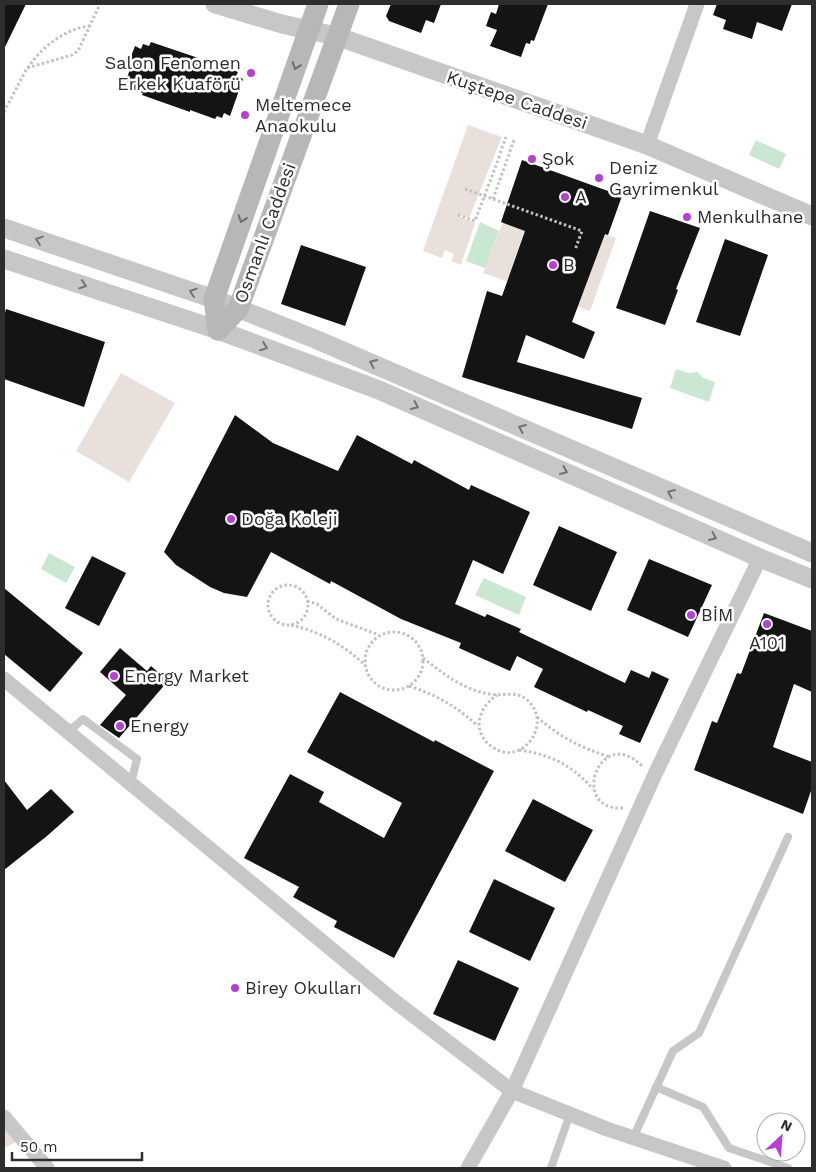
<svg xmlns="http://www.w3.org/2000/svg" width="816" height="1172" font-family="'Work Sans',sans-serif">
<rect width="100%" height="100%" fill="#fff"/>
<g fill="#e9e0db" fill-rule="evenodd">
<path d="M468,125L502,137L469,218L458,214V216L475,223L461,265L451,261L454,254L445,250L442,258L423,251Z"/>
<path d="M508,199L616,238L590,311L483,273L503,222ZM524,232L596,258L581,298L510,272Z"/>
<path d="M121,373L175,403L129,482L76,451Z"/>
<path d="M4,1117L23,1139L4,1148Z"/>
</g>
<g fill="#c9e7d1">
<path d="M756,140L786,154L779,169L749,155Z"/>
<path d="M480,222L499,231L485,268L466,261Z"/>
<path d="M676,369L689,373L698,372L703,378L715,382L709,402L670,388Z"/>
<path d="M49,553L75,567L66,583L41,569Z"/>
<path d="M484,578L526,597L519,615L475,595Z"/>
</g>
<g fill="#141414">
<path d="M4,4H26L4,49Z"/>
<path d="M391,4H441L434,23L426,20L421,33L389,21L386,16Z"/>
<path d="M499,4H548L534,41L531,40L530,44L526,43L521,57L490,46L497,30L486,26L491,12L496,14Z"/>
<path d="M717,4H792L782,31L757,22L752,39L723,29L726,20L713,15Z"/>
<path d="M151,42L213,63L214,61L238,72L236,76L243,79L230,116L224,113L222,118L217,116L215,119L190,110V112L142,95L143,93L124,86L133,61L130,59L135,46L141,49L143,44L149,46Z"/>
<path d="M522,160L622,196L608,235L605,234L572,322L595,332L584,359L526,335L517,362L642,398L632,429L462,377L487,291L502,296L525,231L501,222Z"/>
<path d="M650,211L700,228L676,289L678,290L665,325L616,308Z"/>
<path d="M725,239L768,255L740,336L696,322Z"/>
<path d="M301,245L366,267L345,326L281,304Z"/>
<path d="M6,309L105,342L84,407L4,379V316Z"/>
<path d="M235,415L273,443L338,471L357,435L412,464L414,460L469,490L471,485L530,512L503,574L473,560L455,604L485,617L487,614L521,629L519,632L625,683L631,670L649,678L652,671L669,679L640,743L619,734L623,726L588,710L587,712L534,687L543,669L517,656L510,671L459,648L461,643L401,619L331,581L330,584L271,552L247,597L224,593L210,587L176,565L164,552Z"/>
<path d="M559,526L617,552L591,611L533,585Z"/>
<path d="M92,556L126,573L99,626L65,608Z"/>
<path d="M649,559L712,585L688,637L627,610Z"/>
<path d="M4,588L83,653L50,692L4,654Z"/>
<path d="M764,613L812,631V692L794,684L773,747L812,762V788L803,814L694,770L712,721L717,723L737,673L741,674Z"/>
<path d="M120,648L147,671L151,666L168,681L119,738L100,725L126,695L100,672Z"/>
<path d="M340,692L434,742L435,740L494,771L394,958L334,927L337,921L293,897L299,887L244,858L290,774L324,792L319,802L384,838L402,803L307,752Z"/>
<path d="M4,780L27,810L51,789L74,812L47,836L4,870Z"/>
<path d="M533,799L593,830L565,882L505,851Z"/>
<path d="M494,879L555,908L530,961L469,932Z"/>
<path d="M458,960L519,988L495,1041L433,1014Z"/>
</g>
<g fill="none" stroke-linecap="round" stroke-linejoin="round">
<g stroke="#c1c1c1" stroke-width="3" stroke-dasharray="2.5 2.5" stroke-linecap="butt">
<path d="M28,68C40,48 66,28 90,26"/>
<path d="M4,112L27,68L72,55L78,51L100,4"/>
<path d="M500,153L506,137"/>
<path d="M465,189L582,231L575,250"/>
<path d="M493,199L514,140"/>
<path d="M458,215L475,221L500,155"/>
<circle cx="288" cy="605" r="20"/>
<path d="M307,601L317,604L336,619L379,635"/>
<path d="M291,625C321,632 342,644 365,665"/>
<circle cx="394" cy="661" r="29"/>
<path d="M423,658C444,674 462,689 489,694C503,697 514,690 526,699C554,721 524,767 494,748C471,734 477,708 497,695"/>
<path d="M409,686C437,695 457,707 478,726"/>
<path d="M537,717C560,737 581,748 610,757"/>
<path d="M519,750C550,754 573,766 593,789"/>
<path d="M623,808C568,811 600,723 642,766"/>
</g>
<g stroke="#c7c7c7" stroke-width="8">
<path d="M68,732L83,719L137,759L131,783"/>
<path d="M656,1087L703,1107L729,1148L788,1168"/>
<path d="M633,1138L673,1051L699,1033L788,837"/>
<path d="M551,1168L570,1114"/>
</g>
<g stroke="#c7c7c7" stroke-width="15">
<path d="M647,145L697,4"/>
<path d="M4,679L393,1000L512,1091L607,1129L724,1168"/>
<path d="M4,1117L47,1168"/>
<path d="M468,1168L512,1091L656,772L760,558"/>
</g>
<g stroke="#c7c7c7" stroke-width="19">
<path d="M215,4L282,24L336,36L647,145L812,216"/>
<path d="M4,228L214,299L315,339L812,553"/>
<path d="M4,259L218,330L379,390L760,558L812,579"/>
</g>
<g stroke="#b7b7b7" stroke-width="21">
<path d="M218,330L238,309L349,4"/>
<path d="M218,330L214,299L318,4"/>
</g>
</g>
<defs><path id="oneway-chevron" d="M-2-3.5L2.5 0L-2 3.5" fill="none" stroke-width="1.6" stroke-linecap="round" stroke-linejoin="round" transform="scale(1.25)"/></defs>
<g stroke="#6b6b6b">
<use href="#oneway-chevron" transform="translate(296 66) rotate(109)"/>
<use href="#oneway-chevron" transform="translate(242 219) rotate(109)"/>
</g>
<g stroke="#727272">
<use href="#oneway-chevron" transform="translate(39 240) rotate(-161)"/>
<use href="#oneway-chevron" transform="translate(83 285) rotate(18)"/>
<use href="#oneway-chevron" transform="translate(193 292) rotate(-161)"/>
<use href="#oneway-chevron" transform="translate(264 347) rotate(21)"/>
<use href="#oneway-chevron" transform="translate(373 363) rotate(-157)"/>
<use href="#oneway-chevron" transform="translate(415 406) rotate(24)"/>
<use href="#oneway-chevron" transform="translate(522 428) rotate(-156)"/>
<use href="#oneway-chevron" transform="translate(564 471) rotate(24)"/>
<use href="#oneway-chevron" transform="translate(671 493) rotate(-157)"/>
<use href="#oneway-chevron" transform="translate(713 537) rotate(24)"/>
</g>
<g fill="#b63fd4" stroke="#fff" stroke-width="2">
<circle cx="251" cy="73" r="5"/>
<circle cx="245" cy="115" r="5"/>
<circle cx="532" cy="159" r="5"/>
<circle cx="599" cy="178" r="5"/>
<circle cx="565" cy="197" r="5"/>
<circle cx="687" cy="217" r="5"/>
<circle cx="553" cy="265" r="5"/>
<circle cx="231" cy="519" r="5"/>
<circle cx="691" cy="615" r="5"/>
<circle cx="767" cy="624" r="5"/>
<circle cx="114" cy="676" r="5"/>
<circle cx="120" cy="726" r="5"/>
<circle cx="235" cy="988" r="5"/>
</g>
<g text-anchor="middle" stroke-width="5" stroke-linejoin="round" paint-order="stroke">
<g font-size="18" fill="#2d2d2d" stroke="#fff" text-anchor="start">
<text x="241" y="69" text-anchor="end">Salon Fenomen<tspan x="241" dy="21">Erkek Kuaförü</tspan></text>
<text x="255" y="111">Meltemece<tspan x="255" dy="21">Anaokulu</tspan></text>
<text x="542" y="165">Şok</text>
<text x="609" y="174">Deniz<tspan x="609" dy="21">Gayrimenkul</tspan></text>
<text x="575" y="203">A</text>
<text x="697" y="223">Menkulhane</text>
<text x="563" y="271">B</text>
<text x="241" y="525">Doğa Koleji</text>
<text x="701" y="621">BİM</text>
<text x="767" y="649" text-anchor="middle">A101</text>
<text x="124" y="682">Energy Market</text>
<text x="130" y="732">Energy</text>
<text x="245" y="994">Birey Okulları</text>
</g>
<g font-size="18" fill="#2d2d2d" stroke="#fff">
<text transform="translate(517 100) rotate(19)" y="6">Kuştepe Caddesi</text>
<text transform="translate(265 233) rotate(-70)" y="6">Osmanlı Caddesi</text>
</g>
</g>
<rect width="816" height="1172" fill="none" stroke="#2d2d2d" stroke-width="10"/>
<g transform="translate(781 1137) rotate(26)"><circle r="24" fill="#ffffff" stroke="#ababab"/>
<path d="M0-4L9 19L0 12L-9 19Z" fill="#b63fd4"/>
<text y="-8" font-size="14" font-weight="bold" text-anchor="middle" fill="#2d2d2d">N</text>
</g>
<path d="M12 1152v8h130v-8" fill="none" stroke="#2d2d2d" stroke-width="2.5"/>
<text x="20" y="1152" font-size="15" fill="#2d2d2d" stroke="#ffffff" stroke-width="4" paint-order="stroke">50 m</text>
</svg>
